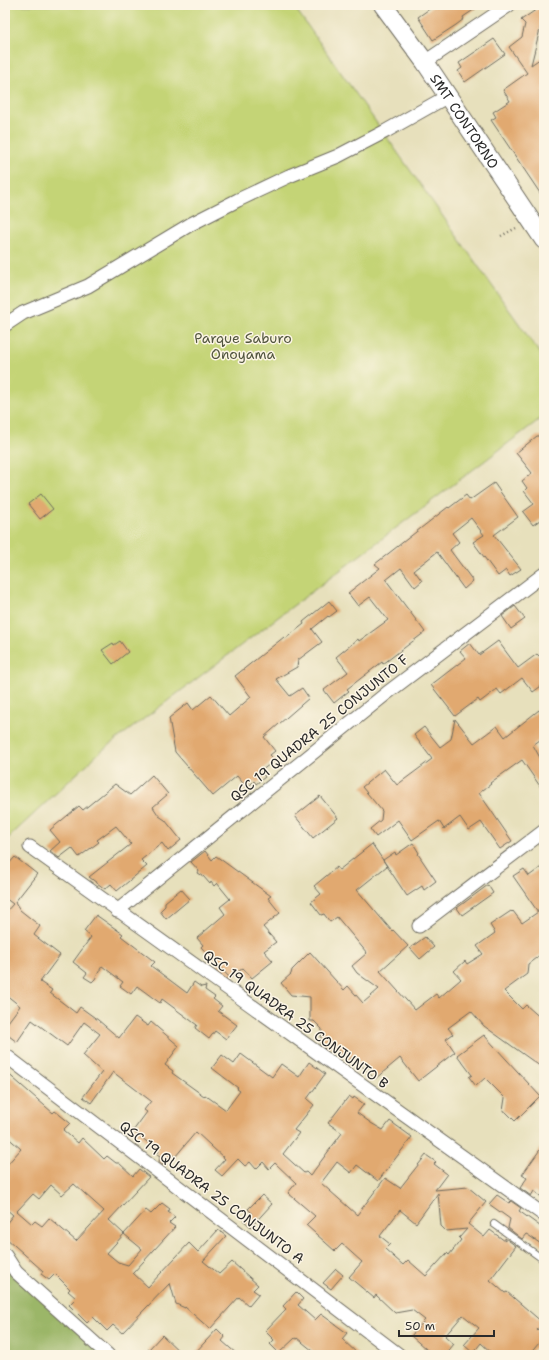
<svg xmlns="http://www.w3.org/2000/svg" width="549" height="1360" font-family="'Shantell Sans',sans-serif">
<rect width="100%" height="100%" fill="#fcf5e5"/>
<filter id="ink" filterUnits="userSpaceOnUse"><feTurbulence type="fractalNoise" baseFrequency=".025" numOctaves="2"/><feDisplacementMap in="SourceGraphic" scale="8" xChannelSelector="R" yChannelSelector="G"/><feConvolveMatrix kernelMatrix="1 2 1 2 8 2 1 2 1" color-interpolation-filters="sRGB"/></filter>
<filter id="wash" filterUnits="userSpaceOnUse"><feTurbulence type="fractalNoise" baseFrequency=".012" numOctaves="4" result="noise"/><feDisplacementMap in="SourceGraphic" scale="16" xChannelSelector="R" yChannelSelector="G"/><feGaussianBlur stdDeviation="0.9" result="paint"/><feColorMatrix in="noise" values="0 0 0 0 0 0 0 0 0 0 0 0 0 0 0 0 0 1.4 0 .05"/><feComposite in="paint" operator="in"/></filter>
<g filter="url(#wash)">
<rect width="100%" height="100%" fill="#e7e0bc"/>
<path fill="#c4d476" stroke="#788050" d="M5,5H293L544,359V416L100,752L5,841Z"/>
<path fill="#9bb667" stroke="#637049" d="M5,1267L6,1269L105,1355H5Z"/>
<g id="blocks">
<g fill="#e1a970" fill-rule="evenodd">
<path d="M435,5H481L463,17L464,19L456,25L433,40L418,17Z"/>
<path d="M543,5L544,23L541,25L531,65L544,56V199L491,120L496,117L493,112L510,101L503,90L527,73L509,47L522,37L525,24L521,20Z"/>
<path d="M494,39L505,54L465,82L458,71L462,68L459,63Z"/>
<path d="M537,436H544V517L533,525L523,512L534,504L524,491L527,488L522,481L532,473L516,453Z"/>
<path d="M494,483L518,517L494,535L521,569L510,576L506,570L498,576L473,542L484,535L471,518L452,533L459,542L450,550L473,581L464,589L437,552L414,570L422,581L415,587L401,568L386,580L425,632L383,664L382,662L347,689L349,691L334,703L324,690L348,672L336,657L358,639L359,641L388,620L370,597L358,606L348,593L380,568L375,564L448,507L449,508L466,495L470,500Z"/>
<path d="M41,494L53,509L40,519L28,504Z"/>
<path d="M329,601L337,611L329,617L328,616L312,629L322,642L298,660L297,667L276,679L290,696L302,688L309,698L264,737L275,751L270,755L275,760L261,771L265,777L256,784L254,781L247,788L237,776L213,796L175,752L169,718L188,703L193,710L211,695L229,716L251,697L235,676L284,637L285,639L304,624L303,622Z"/>
<path d="M515,606L525,619L511,629L502,616Z"/>
<path d="M120,641L128,652L113,664L102,650L113,643L114,645Z"/>
<path d="M498,641L518,668L537,654L539,656L544,653V684L533,692L522,678L501,694L497,689L480,702L478,699L455,716L431,685L466,658L460,651L470,643L479,655Z"/>
<path d="M539,710L544,717V737L533,745L544,765V792L522,760L490,783L491,784L479,793L512,841L500,849L481,822L469,830L460,817L444,829L439,821L412,840L398,820L376,837L370,829L381,820L382,811L362,787L384,769L397,785L432,759L414,735L424,727L440,747L451,739L455,719L474,743L497,726L505,737Z"/>
<path d="M152,775L168,794L153,807L159,816L165,820L181,840L168,851L162,843L141,860L147,866L117,891L111,884L105,889L89,877L131,844L116,826L97,840L99,842L79,857L72,848L59,858L50,851L60,842L50,830L79,806L83,810L115,784L130,795Z"/>
<path d="M320,796L338,818L313,838L295,816Z"/>
<path d="M413,843L419,853L418,854L436,881L424,890L422,886L407,896L383,860L395,852L396,855Z"/>
<path d="M372,844L387,866L357,890L392,931L393,930L408,946L380,971L415,1010L436,994L439,998L461,979L454,971L465,961L467,964L483,954L477,946L495,933L490,925L511,911L512,912L513,911L522,923L538,912L513,876L524,869L529,876L544,865V952L528,964L527,974L504,991L522,1009L526,1005L544,1021V1069L484,1026L471,1011L448,1028L453,1034L446,1039L455,1052L418,1081L400,1058L375,1079L353,1057L348,1061L333,1045L327,1050L320,1045L322,1029L314,1021H310V997L291,995L281,983L291,974L292,970L310,952L344,990L348,986L363,1003L379,989L357,973L352,966L367,953L337,917L330,922L324,914L321,915L311,902L321,894L314,886L337,867L339,870Z"/>
<path d="M205,851L212,860L216,856L271,896L268,898L280,913L263,927L276,942L264,951L273,961L252,978L243,968L230,978L201,947L203,945L197,938L225,914L220,907L230,899L217,883L214,886L211,882L210,884L203,876L198,873L199,871L191,862Z"/>
<path d="M15,857L37,874L15,902L20,910L40,926L34,935L60,955L40,982L52,990L50,993L76,1013L80,1007L98,1020L119,1038L135,1017L148,1026L151,1022L179,1046L165,1065L173,1071L172,1073L204,1096L205,1095L226,1110L240,1091L237,1089L238,1088L212,1068L222,1055L234,1064L241,1054L272,1077L281,1064L299,1077L309,1062L325,1074L307,1099L314,1105L294,1130L299,1133L283,1154L304,1173L306,1172L310,1176L342,1133L328,1123L349,1096L353,1099L354,1097L364,1104L357,1113L371,1123L383,1130L390,1121L412,1137L378,1181L357,1165L351,1173L337,1162L321,1183L357,1215L385,1178L400,1188L426,1155L436,1162L434,1164L447,1174L435,1190L468,1187L486,1202L468,1224L484,1237L490,1230L505,1241V1238L516,1246L490,1280L505,1293L507,1292L543,1323L537,1330L544,1337L529,1355H494L481,1343L473,1353L464,1345L479,1328L463,1315L445,1336L454,1344L445,1355H433L411,1336L425,1320L412,1310L395,1313L376,1295L374,1298L349,1277L362,1262L342,1244L335,1251L306,1225L315,1216L288,1193L296,1183L275,1163L269,1169L263,1162L256,1169L250,1162L245,1166L238,1159L222,1176L215,1170L225,1159L196,1132L175,1157L171,1154L163,1165L159,1162L160,1156L157,1154L159,1151L133,1131L147,1112L144,1110L151,1101L113,1072L91,1103L83,1097L102,1072L83,1055L100,1034L84,1022L67,1046L32,1020L17,1042L5,1033V1026L20,1006L5,994V913L13,904L5,898V868ZM438,1193L441,1226L446,1231L467,1229L459,1238L461,1240L449,1255L447,1253L426,1276L408,1260L403,1265L385,1249L390,1244L380,1236L400,1210L416,1223Z"/>
<path d="M488,885L493,893L462,915L457,908Z"/>
<path d="M181,889L190,899L166,919L160,911L165,906V902Z"/>
<path d="M96,915L123,934L121,936L155,962L151,966L187,993L194,982L201,987L206,986L205,990L215,997L213,999L222,1006L218,1011L237,1025L226,1039L215,1031L209,1039L195,1028L197,1025L162,999L160,1003L137,986L131,994L120,986L123,982L102,966L95,979L92,982L84,977L87,973L73,962L91,937L84,931Z"/>
<path d="M425,937L434,947L420,959L410,948Z"/>
<path d="M484,1035L540,1096L515,1121L506,1112L503,1111L505,1098L485,1078L476,1086L469,1077L472,1075L457,1055Z"/>
<path d="M5,1071L53,1113L55,1111L70,1123L63,1130L78,1143L82,1138L104,1159L107,1156L116,1163H119L133,1176L139,1169L149,1177L109,1220L124,1234L146,1210L151,1214L162,1203L170,1209L168,1212L175,1217L169,1223L175,1227L133,1273L148,1287L189,1243L198,1252L218,1230L226,1236L203,1261L219,1274L232,1262L258,1285L253,1290L259,1294L249,1306L239,1297L210,1329L185,1307V1308L176,1304L170,1283L122,1333L113,1325L107,1331L93,1317L87,1323L69,1305L76,1298L68,1291L70,1289L55,1274L49,1280L41,1274L43,1271L5,1237V1225L13,1215L5,1208V1167L21,1149L5,1135ZM74,1184L104,1211L76,1241L49,1218L42,1226L35,1221L32,1224L17,1211L33,1194L39,1199L51,1185L62,1195ZM124,1234L142,1249L128,1265L118,1262L107,1253Z"/>
<path d="M544,1144V1199L534,1191L531,1196L520,1188L527,1178L522,1175Z"/>
<path d="M262,1195L272,1204L251,1227L244,1221L252,1213L248,1209Z"/>
<path d="M497,1195L509,1203L511,1201L521,1208L519,1211L544,1229V1246L528,1235L526,1234L522,1239L508,1228L510,1219L489,1204Z"/>
<path d="M336,1269L343,1275L331,1289L323,1283Z"/>
<path d="M296,1292L303,1299L298,1305L315,1320L321,1314L347,1333L342,1339L359,1355H318L297,1338V1339L295,1338L279,1353L270,1344L274,1340L265,1331L286,1309L283,1306Z"/>
<path d="M217,1329L225,1337L222,1341L238,1355H193Z"/>
<path d="M162,1335L183,1355H153L148,1350Z"/>
</g>
</g>
</g>
<g filter="url(#ink)">
<use href="#blocks" fill-opacity="0" stroke="#6d6a5e" stroke-width="1"/>
<g fill="none" stroke-linecap="round" stroke-linejoin="round">
<defs>
<path id="lane" d="M494,1224L544,1260"/>
<g id="street">
<path d="M425,62L509,5"/>
<path d="M5,325L23,313L88,286L191,224L238,200L289,176L338,156L386,131L448,96"/>
<path d="M30,847L544,1215"/>
<path d="M117,911L387,693L544,574"/>
<path d="M419,926L544,831"/>
<path d="M5,1055L399,1355"/>
<path d="M5,1255L16,1272L108,1355"/>
</g>
<g id="secondary">
<path id="s1" d="M383,5L425,62L544,240"/>
</g>
</defs>
<use href="#lane" stroke="#6d6a5e" stroke-width="8"/>
<use href="#street" stroke="#6d6a5e" stroke-width="15"/>
<use href="#secondary" stroke="#6d6a5e" stroke-width="20"/>
<path stroke="#6d6a5e" stroke-width="2.5" stroke-dasharray="1 3" stroke-linecap="butt" d="M501,236L518,227"/>
<use href="#lane" stroke="#fff" stroke-width="6"/>
<use href="#street" stroke="#fff" stroke-width="13"/>
<use href="#secondary" stroke="#fff" stroke-width="18"/>
</g>
</g>
<g text-anchor="middle" stroke-width="3" stroke-linejoin="round" paint-order="stroke">
<g font-size="14" fill="#2b2b2b" stroke="#fcf5e5">
<text dy="5" stroke="none"><textPath href="#s1" startOffset="142">SMT CONTORNO</textPath></text>
<text transform="translate(319 728) rotate(-39)" y="5">QSC 19 QUADRA 25 CONJUNTO F</text>
<text transform="translate(296 1019) rotate(36)" y="5">QSC 19 QUADRA 25 CONJUNTO B</text>
<text transform="translate(212 1192) rotate(37)" y="5">QSC 19 QUADRA 25 CONJUNTO A</text>
</g>
<g font-size="14" fill="#51553e" stroke="#fcf5e5">
<text x="243" y="343">Parque Saburo<tspan x="243" dy="16">Onoyama</tspan></text>
</g>
</g>
<rect width="549" height="1360" fill="none" stroke="#fcf5e5" stroke-width="20"/>
<path d="M399 1330v6h95v-6" fill="none" stroke="#2b2b2b" stroke-width="2"/>
<text x="405" y="1330" font-size="12" fill="#2b2b2b" stroke="#fcf5e5" stroke-width="3" paint-order="stroke">50 m</text>
</svg>
